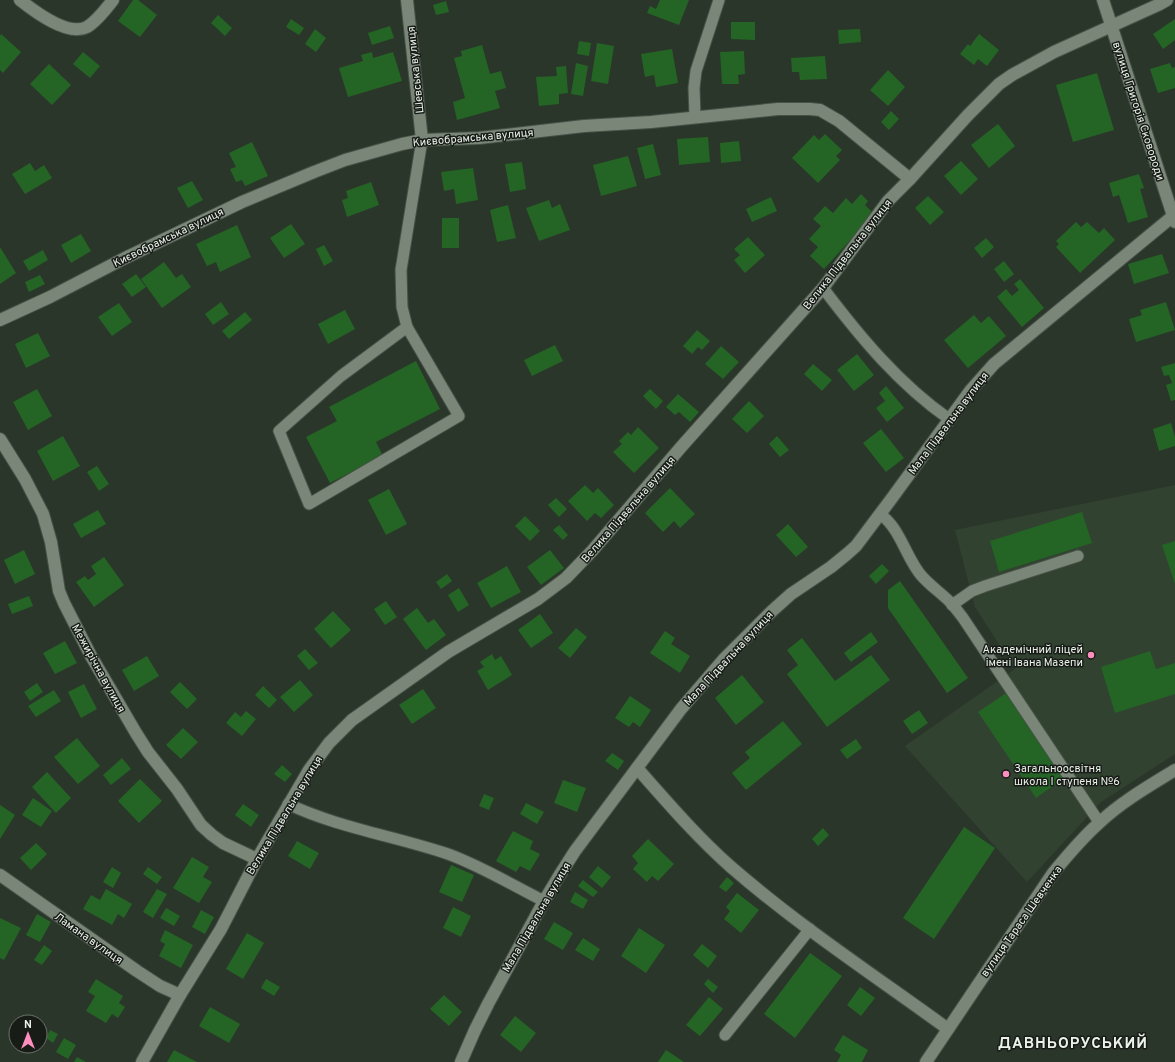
<svg xmlns="http://www.w3.org/2000/svg" width="1175" height="1062" font-family="Overpass,sans-serif">
<rect width="100%" height="100%" fill="#2b362a"/>
<path fill="#324231" d="M1175,485V754L1101,802L1027,882L905,746L1015,669L975,607L955,530Z"/>
<g fill="#246425">
<path d="M133,0H138L157,15L140,37L118,21Z"/>
<path d="M660,0H689L679,25L647,13L650,6L656,9Z"/>
<path d="M446,1L449,12L436,15L433,5Z"/>
<path d="M218,15L232,28L225,36L211,23Z"/>
<path d="M291,19L304,28L299,35L286,27Z"/>
<path d="M1175,19V40L1163,49L1153,34Z"/>
<path d="M731,22H755V40L731,39Z"/>
<path d="M390,26L394,38L372,45L368,33Z"/>
<path d="M315,29L326,38L316,52L305,44Z"/>
<path d="M860,29L861,42L839,44L838,30Z"/>
<path d="M1,34L21,52L3,73L0,70V36Z"/>
<path d="M979,34L999,50L987,66L978,59L974,65L960,54L968,44L970,46Z"/>
<path d="M579,41L591,43L589,56L577,54Z"/>
<path d="M597,43L614,46L608,84L591,81Z"/>
<path d="M482,45L490,74L501,71L506,88L495,91L500,108L457,120L453,102L465,98L454,58L462,56L461,51Z"/>
<path d="M672,49L678,83L656,87L654,75L645,77L641,54Z"/>
<path d="M744,51L745,74L738,75L739,84H722L720,52Z"/>
<path d="M83,52L100,66L90,78L73,64Z"/>
<path d="M372,52L373,58L393,52L402,81L348,97L339,68L363,61L361,55Z"/>
<path d="M825,56L827,79L800,80L799,72H792L791,58Z"/>
<path d="M576,63L588,66L583,96L571,94Z"/>
<path d="M1170,63L1172,68L1175,67V88L1158,93L1150,69Z"/>
<path d="M49,64L71,85L52,105L30,84Z"/>
<path d="M566,66L568,93L559,94V104L539,106L536,77L557,76L556,67Z"/>
<path d="M888,70L905,87L888,106L870,90Z"/>
<path d="M1097,73L1114,130L1073,142L1056,85Z"/>
<path d="M891,111L899,119L889,130L881,122Z"/>
<path d="M998,124L1015,146L989,168L971,145Z"/>
<path d="M825,134L842,150L836,156L840,160L818,183L792,158L814,135L819,140Z"/>
<path d="M708,137L710,162L679,165L677,139Z"/>
<path d="M739,141L741,161L721,163L720,143Z"/>
<path d="M252,142L268,176L245,186L242,180L236,182L230,169L236,167L229,153Z"/>
<path d="M653,144L661,175L645,179L637,148Z"/>
<path d="M628,156L637,186L601,196L593,165Z"/>
<path d="M961,161L978,179L961,195L944,176Z"/>
<path d="M522,162L526,189L510,192L505,164Z"/>
<path d="M30,163L35,171L44,165L52,178L25,194L12,174Z"/>
<path d="M473,168L478,200L456,204L454,189L444,191L441,172Z"/>
<path d="M1139,174L1144,188L1140,189L1148,217L1128,223L1119,195L1113,197L1109,183Z"/>
<path d="M192,181L203,200L188,208L177,188Z"/>
<path d="M371,182L379,205L347,217L342,200L348,198L346,191Z"/>
<path d="M861,194L868,201L865,205L874,214L824,269L810,256L818,247L809,239L821,226L813,219L825,206L833,213L846,198L852,204Z"/>
<path d="M928,196L944,212L930,225L915,208Z"/>
<path d="M771,197L777,211L752,222L746,209Z"/>
<path d="M549,200L552,208L560,204L570,230L539,241L526,208Z"/>
<path d="M508,205L516,238L497,242L490,210Z"/>
<rect x="442" y="218" width="17" height="30"/>
<path d="M1076,222L1081,227L1087,222L1099,233L1104,228L1115,240L1080,273L1056,247L1059,244L1056,241Z"/>
<path d="M291,224L305,244L284,258L270,238Z"/>
<path d="M237,225L251,257L220,272L216,262L207,266L196,244Z"/>
<path d="M81,234L91,251L71,263L61,245Z"/>
<path d="M748,237L765,255L745,273L734,260L740,255L734,249Z"/>
<path d="M986,238L994,247L982,258L974,248Z"/>
<path d="M324,245L333,261L324,266L316,249Z"/>
<path d="M0,247L16,273L0,284Z"/>
<path d="M43,250L48,260L29,271L23,261Z"/>
<path d="M1162,254L1169,273L1134,284L1128,264Z"/>
<path d="M1004,261L1014,274L1004,282L994,269Z"/>
<path d="M164,262L176,278L182,274L191,287L162,308L141,279Z"/>
<path d="M136,274L146,287L132,297L122,284Z"/>
<path d="M40,275L45,284L29,292L25,282Z"/>
<path d="M1020,279L1044,308L1022,327L997,297L1006,289L1012,296L1019,290L1014,284Z"/>
<path d="M221,302L229,314L213,325L205,314Z"/>
<path d="M1166,302L1175,330L1136,342L1129,319L1142,315L1140,310Z"/>
<path d="M119,303L132,322L112,336L98,317Z"/>
<path d="M345,310L355,329L328,344L318,324Z"/>
<path d="M245,312L252,320L229,339L222,331Z"/>
<path d="M974,315L981,323L989,316L1006,336L968,368L944,340Z"/>
<path d="M697,330L710,341L702,350L698,347L692,354L683,346Z"/>
<path d="M38,333L50,356L26,368L15,344Z"/>
<path d="M555,345L563,361L532,376L524,360Z"/>
<path d="M721,346L739,362L723,379L705,364Z"/>
<path d="M857,354L874,375L854,391L837,370Z"/>
<path d="M416,361L440,409L376,442L383,456L330,483L306,437L337,421L329,407Z"/>
<path d="M1175,363V400L1171,401L1166,385L1172,383L1169,375L1164,376L1161,367Z"/>
<path d="M813,364L832,380L822,391L804,374Z"/>
<path d="M886,386L904,408L887,422L876,408L885,401L879,393Z"/>
<path d="M37,389L52,416L28,430L13,402Z"/>
<path d="M650,389L663,401L656,409L643,396Z"/>
<path d="M678,394L699,412L690,422L679,412L675,415L666,407Z"/>
<path d="M749,401L764,416L747,433L732,419Z"/>
<path d="M1171,423L1175,437V446L1159,451L1153,429Z"/>
<path d="M638,427L659,448L634,473L613,452L622,444L619,441L628,432L631,435Z"/>
<path d="M881,429L904,458L886,472L863,443Z"/>
<path d="M63,436L80,466L53,481L37,451Z"/>
<path d="M777,436L789,450L780,457L769,444Z"/>
<path d="M97,466L109,484L99,491L87,472Z"/>
<path d="M585,485L593,493L598,488L614,505L601,518L595,513L587,521L568,501Z"/>
<path d="M670,488L695,514L680,528L674,521L663,532L645,513Z"/>
<path d="M389,489L407,524L386,535L368,500Z"/>
<path d="M556,498L567,509L559,517L548,505Z"/>
<path d="M98,510L106,524L81,538L73,524Z"/>
<path d="M1082,512L1092,543L999,572L990,541Z"/>
<path d="M525,516L540,531L530,541L515,526Z"/>
<path d="M788,524L808,547L796,557L776,535Z"/>
<path d="M559,525L568,535L563,540L553,530Z"/>
<path d="M1175,541V584L1162,545Z"/>
<path d="M24,550L35,574L15,584L4,560Z"/>
<path d="M550,550L564,568L541,585L527,567Z"/>
<path d="M104,557L124,585L94,607L76,582L85,576L88,580L96,574L91,566Z"/>
<path d="M882,564L889,571L876,584L869,576Z"/>
<path d="M507,566L521,592L491,608L477,583Z"/>
<path d="M447,574L452,581L441,589L436,582Z"/>
<path d="M900,581L968,678L947,693L888,608V590Z"/>
<path d="M459,588L469,605L458,612L448,595Z"/>
<path d="M29,596L33,606L12,614L8,604Z"/>
<path d="M386,601L397,617L385,625L374,609Z"/>
<path d="M417,608L428,623L434,619L446,635L426,650L403,619Z"/>
<path d="M333,611L351,630L331,648L314,629Z"/>
<path d="M540,614L553,633L531,648L518,630Z"/>
<path d="M576,628L587,637L570,658L558,648Z"/>
<path d="M665,631L675,638L671,644L690,656L680,673L650,653Z"/>
<path d="M871,632L878,642L851,662L844,653Z"/>
<path d="M802,638L835,681L871,655L890,680L827,727L787,674L798,665L787,650Z"/>
<path d="M65,641L77,663L55,674L43,653Z"/>
<path d="M305,649L318,663L309,670L297,656Z"/>
<path d="M1150,651L1156,669L1175,663V694L1115,713L1101,667Z"/>
<path d="M492,654L495,660L501,656L512,675L488,690L477,671L484,667L480,662Z"/>
<path d="M147,656L159,676L134,691L122,670Z"/>
<path d="M742,675L764,702L736,725L715,698Z"/>
<path d="M300,680L313,695L294,712L280,697Z"/>
<path d="M180,682L197,699L187,709L170,692Z"/>
<path d="M37,683L43,692L30,701L24,692Z"/>
<path d="M84,684L97,709L81,718L68,692Z"/>
<path d="M263,686L277,700L269,708L255,695Z"/>
<path d="M423,689L436,708L412,724L399,705Z"/>
<path d="M54,690L61,701L36,717L28,706Z"/>
<path d="M1006,693L1064,778L1036,798L978,712Z"/>
<path d="M630,696L651,710L640,727L633,722L629,727L615,718Z"/>
<path d="M919,710L928,723L912,734L903,721Z"/>
<path d="M246,711L256,719L242,736L226,723L235,712L241,717Z"/>
<path d="M783,721L802,744L746,790L732,773L750,758L745,752Z"/>
<path d="M183,728L198,742L181,759L166,745Z"/>
<path d="M77,738L100,766L78,784L54,757Z"/>
<path d="M856,739L862,748L847,759L840,750Z"/>
<path d="M612,753L624,761L618,770L605,761Z"/>
<path d="M122,758L131,769L111,785L103,775Z"/>
<path d="M282,765L292,774L285,782L274,774Z"/>
<path d="M47,772L71,798L56,813L32,787Z"/>
<path d="M140,779L162,801L139,823L118,801Z"/>
<path d="M563,780L586,788L577,812L554,803Z"/>
<path d="M484,794L494,798L489,810L479,806Z"/>
<path d="M33,798L52,811L41,827L22,815Z"/>
<path d="M526,803L544,812L537,824L520,814Z"/>
<path d="M243,804L259,815L251,827L235,815Z"/>
<path d="M0,805L15,815L0,839Z"/>
<path d="M964,827L995,848L934,939L903,918Z"/>
<path d="M823,828L829,835L818,846L812,839Z"/>
<path d="M513,831L533,841L530,849L540,854L530,871L520,866L516,872L496,861Z"/>
<path d="M648,839L674,864L658,881L652,876L647,882L633,869L638,863L632,856Z"/>
<path d="M297,841L319,853L310,869L288,856Z"/>
<path d="M36,843L47,854L31,870L20,858Z"/>
<path d="M192,857L209,867L203,877L212,882L199,903L173,888Z"/>
<path d="M451,865L474,875L462,902L439,892Z"/>
<path d="M598,866L611,877L602,888L589,877Z"/>
<path d="M112,867L121,873L113,888L103,882Z"/>
<path d="M148,867L162,877L157,884L143,874Z"/>
<path d="M727,877L734,883L726,892L719,887Z"/>
<path d="M583,880L598,892L593,897L578,886Z"/>
<path d="M106,889L132,904L124,918L118,914L112,925L83,909L91,895L100,900Z"/>
<path d="M157,889L167,894L153,918L143,912Z"/>
<path d="M575,892L588,900L583,909L570,902Z"/>
<path d="M737,893L759,910L741,933L724,919L730,911L726,907Z"/>
<path d="M453,907L471,916L461,937L443,928Z"/>
<path d="M166,908L180,916L174,926L160,918Z"/>
<path d="M201,910L214,917L205,934L192,927Z"/>
<path d="M37,914L51,922L40,942L26,935Z"/>
<path d="M0,918L21,928L4,960L0,958Z"/>
<path d="M554,922L573,933L563,950L544,939Z"/>
<path d="M639,928L665,945L646,973L621,956Z"/>
<path d="M165,930L193,945L181,968L159,956L165,944L160,941Z"/>
<path d="M247,933L264,943L243,979L226,969Z"/>
<path d="M583,938L600,949L593,961L575,950Z"/>
<path d="M702,944L717,956L708,968L693,955Z"/>
<path d="M44,945L52,951L42,965L34,960Z"/>
<path d="M810,953L842,976L795,1038L764,1014Z"/>
<path d="M96,979L123,996L119,1003L125,1007L118,1018L112,1014L106,1023L86,1011L95,996L88,992Z"/>
<path d="M266,979L280,987L274,996L261,988Z"/>
<path d="M708,979L718,987L713,993L704,984Z"/>
<path d="M860,987L875,998L861,1016L847,1005Z"/>
<path d="M444,995L462,1012L449,1026L430,1009Z"/>
<path d="M709,997L723,1009L700,1036L686,1025Z"/>
<path d="M210,1007L240,1024L229,1043L199,1026Z"/>
<path d="M515,1016L536,1033L521,1052L500,1035Z"/>
<path d="M50,1030L58,1034L53,1043L46,1038Z"/>
<path d="M843,1035L868,1050L862,1062H837L841,1055L834,1050Z"/>
<path d="M64,1038L76,1045L68,1059L56,1052Z"/>
<path d="M174,1050L197,1062H167Z"/>
<path d="M666,1050L684,1062H658Z"/>
<path d="M77,1057L86,1062H74Z"/>
</g>
<g fill="none" stroke-linecap="round" stroke-linejoin="round">
<defs>
<g id="lane">
<path d="M695,117L694,88L696,71L719,0"/>
<path d="M823,288C860,337 899,384 949,419"/>
<path d="M407,327L459,416L309,504L279,431L341,376Z"/>
<path d="M407,327L402,307L401,270L422,140"/>
<path d="M880,514C900,528 905,555 920,574C929,585 940,592 950,602C955,607 959,613 963,618L1099,822"/>
<path d="M952,605L972,591L985,586L1078,556"/>
<path d="M288,804C339,828 395,836 448,854C481,866 512,885 544,901"/>
<path d="M725,1035L810,929"/>
</g>
<g id="street">
<path d="M20,0C34,11 68,37 87,27C97,21 106,9 113,0"/>
<path d="M407,0L422,140"/>
<path d="M0,320L50,297L125,258L242,202L314,172L345,160L402,144L422,140L479,138L584,126L651,122L778,109H810L820,110L839,121L910,179"/>
<path d="M0,439L25,479L43,514L51,542L59,591L64,603L91,656L136,733L148,752L177,789L201,825L212,835L223,843L257,859"/>
<path d="M637,768C667,802 697,837 731,867C799,926 875,976 948,1029"/>
<path d="M0,875L137,971L160,986L180,995"/>
<path d="M142,1062L180,995L221,929L257,859L309,770L329,743L352,720L448,652L538,599L566,578L592,551L682,446L823,288L888,201L910,179L968,115L999,84L1012,75L1054,52L1160,4L1167,0"/>
<path d="M461,1062L475,1030L488,1004L544,901L559,876L575,851L681,709L724,659L772,611L791,594L831,567L847,554L856,546L892,498L970,391L994,364L1173,216"/>
<path d="M926,1062L1053,873C1067,856 1082,838 1099,823C1121,802 1149,786 1175,770"/>
</g>
<path id="secondary" d="M1103,0L1175,222"/>
</defs>
<use href="#lane" stroke="#475147" stroke-width="13"/>
<use href="#street" stroke="#475147" stroke-width="14"/>
<use href="#secondary" stroke="#475147" stroke-width="14"/>
<use href="#lane" stroke="#798678" stroke-width="11"/>
<use href="#street" stroke="#798678" stroke-width="12"/>
<use href="#secondary" stroke="#798678" stroke-width="12"/>
</g>
<g fill="#fd8ebe" stroke="#171c17" stroke-width="1.5">
<circle cx="1091" cy="655" r="4"/>
<circle cx="1006" cy="774" r="4"/>
</g>
<g text-anchor="middle" stroke-width="3" stroke-linejoin="round" paint-order="stroke">
<g font-size="11" fill="#ebf2ea" stroke="#171c17">
<text transform="translate(415 70) rotate(-96)" y="4">Шевська вулиця</text>
<text transform="translate(1139 111) rotate(72)" y="4">вулиця Григорія Сковороди</text>
<text transform="translate(473 137) rotate(-5)" y="4">Києвобрамська вулиця</text>
<text transform="translate(168 237) rotate(-26)" y="4">Києвобрамська вулиця</text>
<text transform="translate(847 254) rotate(-52)" y="4">Велика Підвальна вулиця</text>
<text transform="translate(948 423) rotate(-53)" y="4">Мала Підвальна вулиця</text>
<text transform="translate(628 509) rotate(-49)" y="4">Велика Підвальна вулиця</text>
<text transform="translate(728 658) rotate(-47)" y="4">Мала Підвальна вулиця</text>
<text transform="translate(99 668) rotate(61)" y="4">Межирічна вулиця</text>
<text transform="translate(284 815) rotate(-59)" y="4">Велика Підвальна вулиця</text>
<text transform="translate(536 917) rotate(-60)" y="4">Мала Підвальна вулиця</text>
<text transform="translate(1021 921) rotate(-55)" y="4">вулиця Тараса Шевченка</text>
<text transform="translate(89 938) rotate(35)" y="4">Ламана вулиця</text>
</g>
<g font-size="11" fill="#ebf2ea" stroke="#171c17" text-anchor="end">
<text x="1083" y="653">Академічний ліцей<tspan x="1083" dy="13">імені Івана Мазепи</tspan></text>
<text x="1014" y="772" text-anchor="start">Загальноосвітня<tspan x="1014" dy="13">школа І ступеня №6</tspan></text>
</g>
<g font-size="15" font-weight="bold" letter-spacing="1" fill="#ebf2ea" stroke="#171c17">
<text x="1073" y="1048">ДАВНЬОРУСЬКИЙ</text>
</g>
</g>
<g transform="translate(28 1034)"><circle r="19" fill="#171c17" stroke="#6c726b"/>
<path d="M0-3L7 15L0 10L-7 15Z" fill="#fd8ebe"/>
<text y="-6" font-size="11" font-weight="bold" text-anchor="middle" fill="#ebf2ea">N</text>
</g>
</svg>
